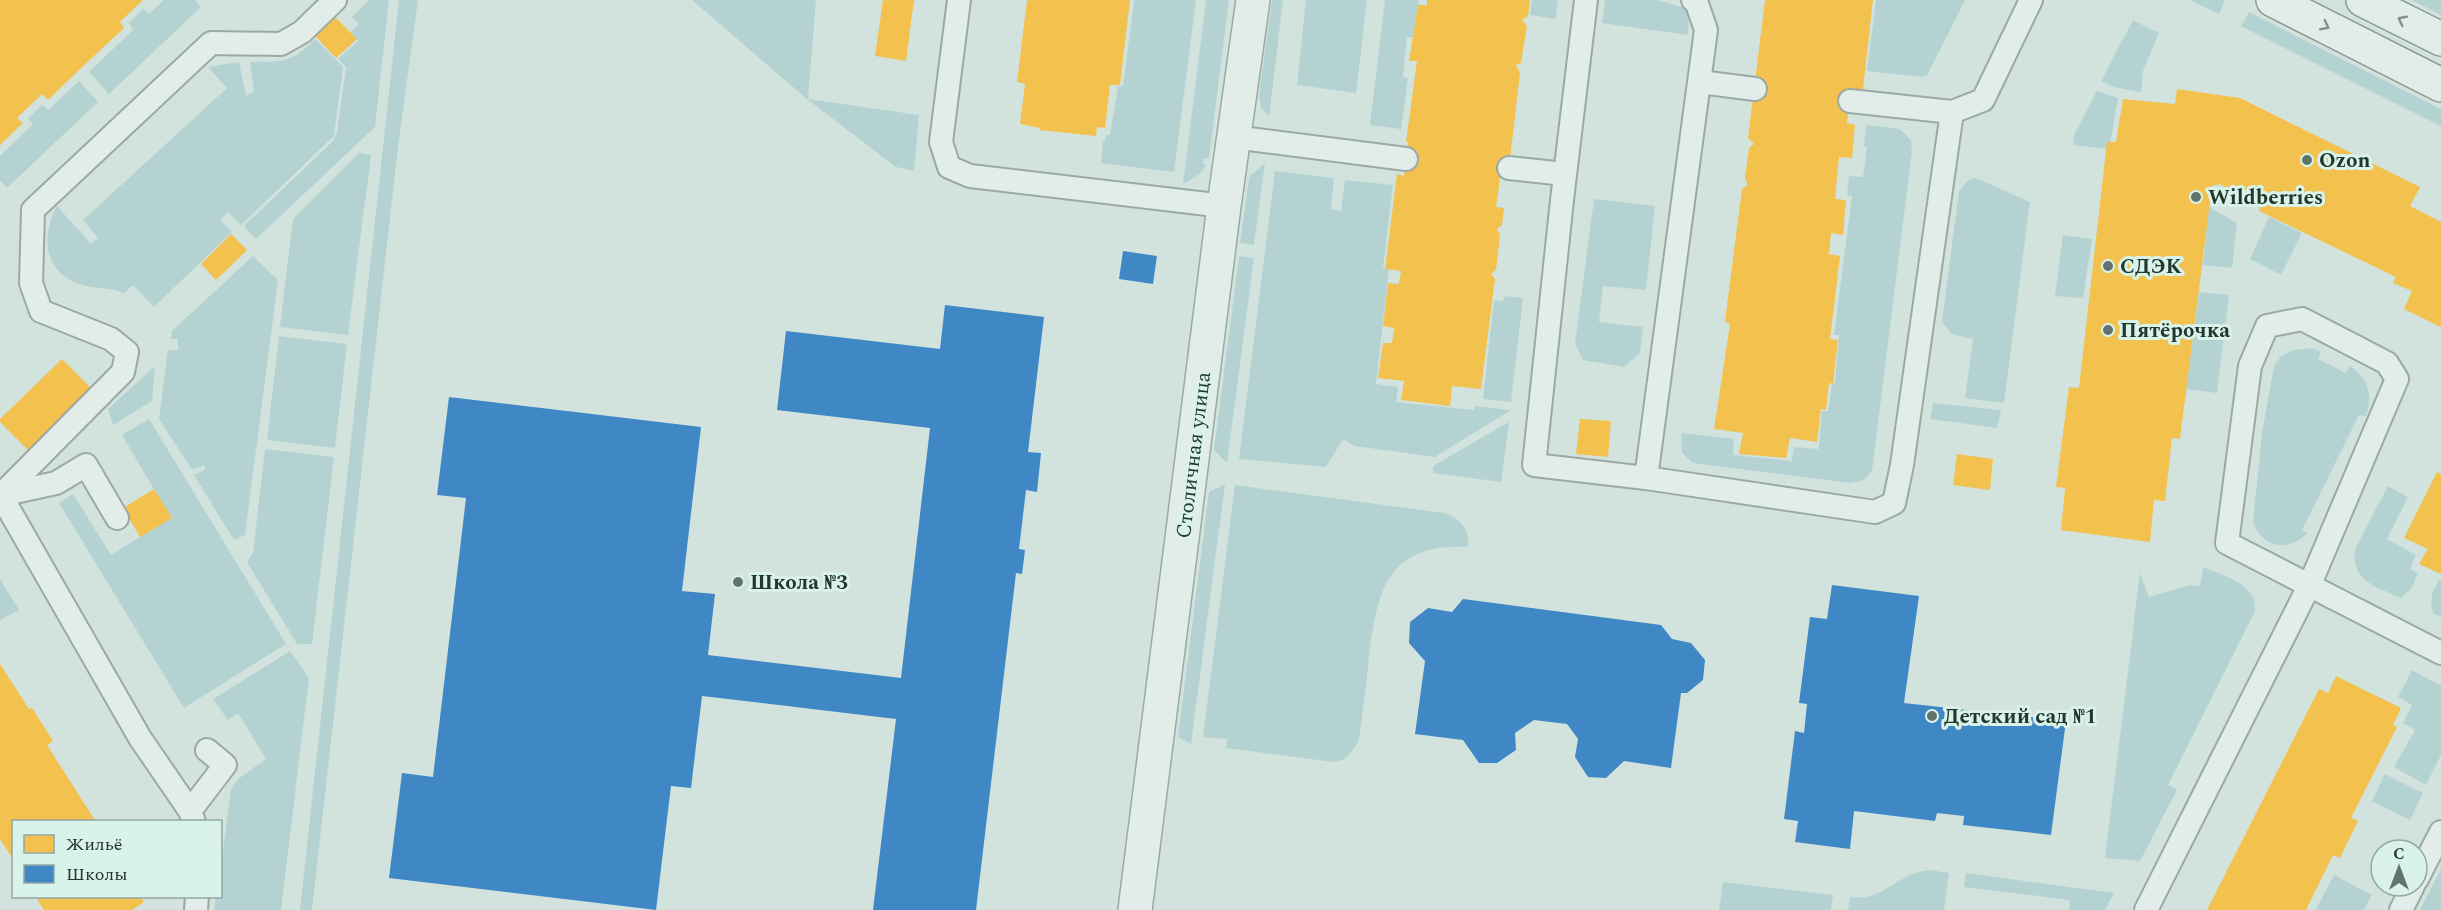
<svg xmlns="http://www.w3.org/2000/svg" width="2441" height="910" font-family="Spectral,serif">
<rect width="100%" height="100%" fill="#d2e3de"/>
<g fill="#b5d2d2">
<path d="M164,0H195L201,7L109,94L89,72L133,30L129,23L143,9L149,14Z"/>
<path d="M369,0H389L375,127L256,239L244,226L333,141L337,133L346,67L338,59L358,41L351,32L359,24L352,17Z"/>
<path d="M399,0H418L398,147L312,910H300Z"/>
<path d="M692,0H816L808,99L919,115L914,171L896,167L807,99Z"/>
<path d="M1134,0H1196L1174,172L1101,163L1103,141H1105L1106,135H1110L1118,87L1123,86Z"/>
<path d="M1206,0H1229L1209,159L1204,158L1202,162L1206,165L1200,174L1183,184Z"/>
<path d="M1272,0H1283L1269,117L1261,108L1259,95Z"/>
<path d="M1306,0H1367L1356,93L1297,85Z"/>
<path d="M1385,0H1419L1413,37H1407L1403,77L1408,78L1401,129L1370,125Z"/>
<path d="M1532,0H1558L1556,19L1530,15Z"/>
<path d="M1605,0H1657L1689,9L1688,35L1602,23Z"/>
<path d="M1876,0H1965L1927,75L1922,77L1867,71Z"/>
<path d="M2190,0H2225L2219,14Z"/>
<path d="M2411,0H2441V15Z"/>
<path d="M2249,12L2441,109V126L2241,26Z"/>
<path d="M2133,20L2159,33L2143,71L2141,92L2114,87L2101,81Z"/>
<path d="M315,39L343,67L334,136L241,225L228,212L220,220L232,232L154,307L133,285L124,293C109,287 94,289 79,284C43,271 41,236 57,206L91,244L98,238L83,220L227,88L208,67L239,62L246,96L254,91L250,62C284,61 290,64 315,39Z"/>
<path d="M79,81L98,102L7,188L0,180V156L33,124L28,118L42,105L48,110Z"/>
<path d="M2097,91L2118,98L2109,149L2073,145L2074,135Z"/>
<path d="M1866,125L1900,129L1911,140L1912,151L1872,471L1864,480L1850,483L1693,463L1682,453L1681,433L1734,439L1733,455L1792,461L1794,447L1819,449L1822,411H1828L1832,384L1835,383L1839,335H1834L1852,196L1847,195L1849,176L1863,177L1867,148L1864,146Z"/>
<path d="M359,153L371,155L348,335L280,327L293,219Z"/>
<path d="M1265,163L1254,245L1240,243L1248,185L1250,176Z"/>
<path d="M1275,171L1334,178L1331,209L1341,211L1345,180L1393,185L1383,268L1389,269L1376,384L1398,387L1396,402L1474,410L1475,406L1511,410L1435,457L1355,446L1343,439L1326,467L1239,459Z"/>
<path d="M1976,178L2030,202L2004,403L1965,398L1973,339L1952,334L1942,322L1959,191L1968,180Z"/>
<path d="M1594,199L1655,206L1646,290L1603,286L1599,322L1643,327L1640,353L1624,367L1583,360L1575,343Z"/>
<path d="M2209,207L2237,223L2232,268L2203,265Z"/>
<path d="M2269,217L2302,233L2281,275L2250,259Z"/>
<path d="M2063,235L2092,239L2083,298L2055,296Z"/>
<path d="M253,256L278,280L245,535L234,540L194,475L205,470L204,465L192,470L159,419L168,350H178V339H171L172,331Z"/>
<path d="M1239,256L1254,258L1227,463L1214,450Z"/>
<path d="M2199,292L2229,295L2217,393L2186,389Z"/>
<path d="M1504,296L1523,298L1511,402L1483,399L1494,300L1503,301Z"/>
<path d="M279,336L347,344L335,448L267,440Z"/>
<path d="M2311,348L2321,352L2318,359L2346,373L2350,366C2369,379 2373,395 2366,416L2359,415L2302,530L2307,533C2289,552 2263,549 2253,522L2262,433L2274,366L2281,356L2294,350Z"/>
<path d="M155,366L152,401L113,425L108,409Z"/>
<path d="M1933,403L2001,410L1997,428L1930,419Z"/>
<path d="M149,419L286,644L184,708L59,503L73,494L111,555L171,518L122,435Z"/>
<path d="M1509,422L1501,482L1433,473V466Z"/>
<path d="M265,449L334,457L312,644H297L247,562L253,553Z"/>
<path d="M1225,484L1191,744L1178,737L1209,492Z"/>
<path d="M1235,485L1444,513C1460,518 1470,529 1468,547C1382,542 1376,599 1368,666C1366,690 1362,714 1359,739C1354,751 1347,761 1333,762L1226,748L1227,739L1203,737Z"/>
<path d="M2388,486L2408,497L2387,539L2416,555L2410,569L2418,573L2411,589L2401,598C2376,586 2351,582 2355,549Z"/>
<path d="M2203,568L2209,569C2228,578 2261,587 2254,613L2168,785L2177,790L2140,861L2105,858L2140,573L2149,597L2191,585L2200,586Z"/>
<path d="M0,579L19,610L0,620Z"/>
<path d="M2440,579L2441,580V617L2433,613C2429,598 2432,592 2440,579Z"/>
<path d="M290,651L309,678L281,910H214L216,897L220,896L221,865L231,790L238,779L266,759L238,713L228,720L213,699Z"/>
<path d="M2412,670L2441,686V755L2426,785L2394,767L2415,730L2403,723L2412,705L2398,697Z"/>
<path d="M2385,774L2423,793L2410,820L2372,801Z"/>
<path d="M2441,869V910H2420Z"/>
<path d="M1929,870L1949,873L1944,910H1848L1850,897C1884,902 1897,873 1929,870Z"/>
<path d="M1966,873L2114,893L2105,910H2069L2070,900L1964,887Z"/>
<path d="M2334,875L2372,895L2364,910H2316Z"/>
<path d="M1723,882L1833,895L1831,910H1719Z"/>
</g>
<g fill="#f2c14e">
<path d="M0,0H143L120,22L124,28L79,70L48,100L42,94L17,118L23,123L0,145Z"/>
<path d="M883,0H914L906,61L875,56Z"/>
<path d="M1027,0H1130L1120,85H1110L1105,128L1097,127L1096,136L1039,130L1040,128L1020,124L1025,84L1017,82Z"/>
<path d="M1427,0H1530L1528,16L1522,20L1527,26L1521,63L1516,65L1520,73L1509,168L1507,176L1500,175L1499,186L1496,207L1504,208L1502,225L1497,229L1500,235L1496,270L1491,274L1495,279L1481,389L1452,386L1450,406L1401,400L1404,381L1378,378L1383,343H1392L1394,328L1383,326L1388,283L1399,284L1401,271L1385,269L1397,174L1404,176L1408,142H1406L1417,61H1409L1418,5H1427Z"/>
<path d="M1765,0H1873L1862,98L1850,101L1848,113L1847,123L1855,125L1852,158L1839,157L1835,199L1846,200L1843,235L1831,233L1829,254L1840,256L1830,339L1838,340L1833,384L1829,383L1826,410L1821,409L1817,442L1790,438L1786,458L1739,454L1743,433L1714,429L1730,324L1725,321L1742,189L1748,185L1745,178L1749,148L1754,144L1748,138Z"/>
<path d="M335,17L357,39L336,58L315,36Z"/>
<path d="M2177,89L2240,98L2420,187L2410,206L2441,222V327L2404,309L2412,291L2393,283L2396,277L2259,211L2262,197L2234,185L2230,190L2220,184L2212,186L2180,439L2172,438L2165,501L2154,500L2150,542L2061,530L2065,488L2056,487L2069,387L2079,388L2107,142H2116L2123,99L2175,104Z"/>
<path d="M231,234L247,250L216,280L201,264Z"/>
<path d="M62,359L93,390L30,452L0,422V419Z"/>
<path d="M1580,419L1611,421L1608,457L1576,454Z"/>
<path d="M1957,454L1993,459L1990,490L1953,485Z"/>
<path d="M2437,472L2441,474V574L2419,564L2428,549L2404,538Z"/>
<path d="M154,489L172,518L140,537L123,508Z"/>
<path d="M0,664L29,709L32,708L53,741L47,745L96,822H14V854L11,856L0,839Z"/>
<path d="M2336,676L2401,708L2393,725L2397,727L2351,818L2358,821L2340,858L2333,855L2306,910H2207L2319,689L2328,693Z"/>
<path d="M35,896H140L144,902L132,910H44Z"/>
</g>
<g fill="#3f88c5">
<path d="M1123,251L1157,256L1153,284L1119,279Z"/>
<path d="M945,305L1044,317L1028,452L1041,453L1037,492L1026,490L1019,549L1025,550L1022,574L1016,573L976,910H873L896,719L702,696L691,788L671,786L656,910L389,878L402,773L433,777L466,498L437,495L449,397L701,427L682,591L715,594L708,655L901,678L930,428L777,410L786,331L940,349Z"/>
<path d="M1832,585L1919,596L1904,703L2066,721L2051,835L1963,825L1964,816L1937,813L1935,821L1854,811L1850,849L1795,842L1798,821L1784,819L1795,731L1804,733L1807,704L1799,703L1810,617L1827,619Z"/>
<path d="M1463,599L1661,625L1672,639L1691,643L1705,660L1703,680L1687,693H1681L1671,768L1624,761L1606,778L1588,777L1575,757L1578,739L1567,724L1534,720L1515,733L1516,750L1497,763H1479L1463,740L1415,734L1425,661L1409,643L1410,622L1428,608L1452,612Z"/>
</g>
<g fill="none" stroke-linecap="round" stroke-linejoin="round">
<defs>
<g id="lane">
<path d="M959,0L941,142L949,167L970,176L1224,206"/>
<path d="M1586,0L1562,200L1534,465L1646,478L1875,512L1894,503L1902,465L1952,112"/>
<path d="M1700,82L1755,89"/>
<path d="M1850,101L1952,112L1983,100L2031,0"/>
<path d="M1233,137L1406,159"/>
<path d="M1509,168L1565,174"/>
<path d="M1646,478L1706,30L1696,1L1693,0"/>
<path d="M0,494L140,738L190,811L194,822"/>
<path d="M117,518L86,465L56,483L1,495L123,372L127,352L111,339L41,311L31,283L33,210L211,43L281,44L302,32L335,0"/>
<path d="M190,811L225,765L207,750"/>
<path d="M2417,879L2441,832"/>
<path d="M196,910L197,896"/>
<path d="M2146,910L2310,584L2397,379L2387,363L2302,319L2267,326L2250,366L2227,543L2441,653"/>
<path d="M2401,910L2413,886"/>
</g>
<path id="street" d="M1135,910L1224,206L1253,0"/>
<g id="secondary">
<path d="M2273,0L2441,85"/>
<path d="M2363,0L2441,39"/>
</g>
</defs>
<use href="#lane" stroke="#9aa9a3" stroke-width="26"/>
<use href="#street" stroke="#9aa9a3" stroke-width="36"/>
<use href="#secondary" stroke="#8a9993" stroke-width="36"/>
<use href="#lane" stroke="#e2ede9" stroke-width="22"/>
<use href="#street" stroke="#e2ede9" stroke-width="33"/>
<use href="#secondary" stroke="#e2ede9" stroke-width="33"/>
</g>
<defs><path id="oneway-chevron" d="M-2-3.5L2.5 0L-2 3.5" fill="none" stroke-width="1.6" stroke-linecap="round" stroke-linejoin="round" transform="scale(1.5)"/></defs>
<g stroke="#82928a">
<use href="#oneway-chevron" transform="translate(2402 20) rotate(-153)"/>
<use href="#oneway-chevron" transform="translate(2325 26) rotate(27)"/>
</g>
<g fill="#60746a" stroke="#d9f3eb" stroke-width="2">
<circle cx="2307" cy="160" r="6"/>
<circle cx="2196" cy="197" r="6"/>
<circle cx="2108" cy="266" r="6"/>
<circle cx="2108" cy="330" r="6"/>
<circle cx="738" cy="582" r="6"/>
<circle cx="1932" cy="716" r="6"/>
</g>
<g text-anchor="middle" stroke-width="6" stroke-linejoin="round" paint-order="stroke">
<g font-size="21" font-weight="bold" fill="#22382c" stroke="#d9f3eb" text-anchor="start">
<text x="2319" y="167">Ozon</text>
<text x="2208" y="204">Wildberries</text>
<text x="2120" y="273">СДЭК</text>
<text x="2120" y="337">Пятёрочка</text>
<text x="750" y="589">Школа №3</text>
<text x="1944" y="723">Детский сад №1</text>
</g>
<g font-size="21" fill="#22382c" stroke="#d9f3eb">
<text transform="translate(1193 455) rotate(-83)" y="7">Столичная улица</text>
</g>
</g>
<rect x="12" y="820" width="210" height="78" fill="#d9f3eb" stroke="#90a89f" stroke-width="1.5"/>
<rect x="24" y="835" width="30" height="18" fill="#f2c14e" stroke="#90a89f" stroke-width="1.5"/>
<text x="66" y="850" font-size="18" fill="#22382c">Жильё</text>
<rect x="24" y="865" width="30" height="18" fill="#3f88c5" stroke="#90a89f" stroke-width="1.5"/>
<text x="66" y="880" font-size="18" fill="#22382c">Школы</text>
<g transform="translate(2399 868)"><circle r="28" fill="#d9f3eb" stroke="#90a89f" stroke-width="1.5"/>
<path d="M0-4.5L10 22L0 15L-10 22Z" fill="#60746a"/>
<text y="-9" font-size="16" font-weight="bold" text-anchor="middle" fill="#22382c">С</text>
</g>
</svg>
